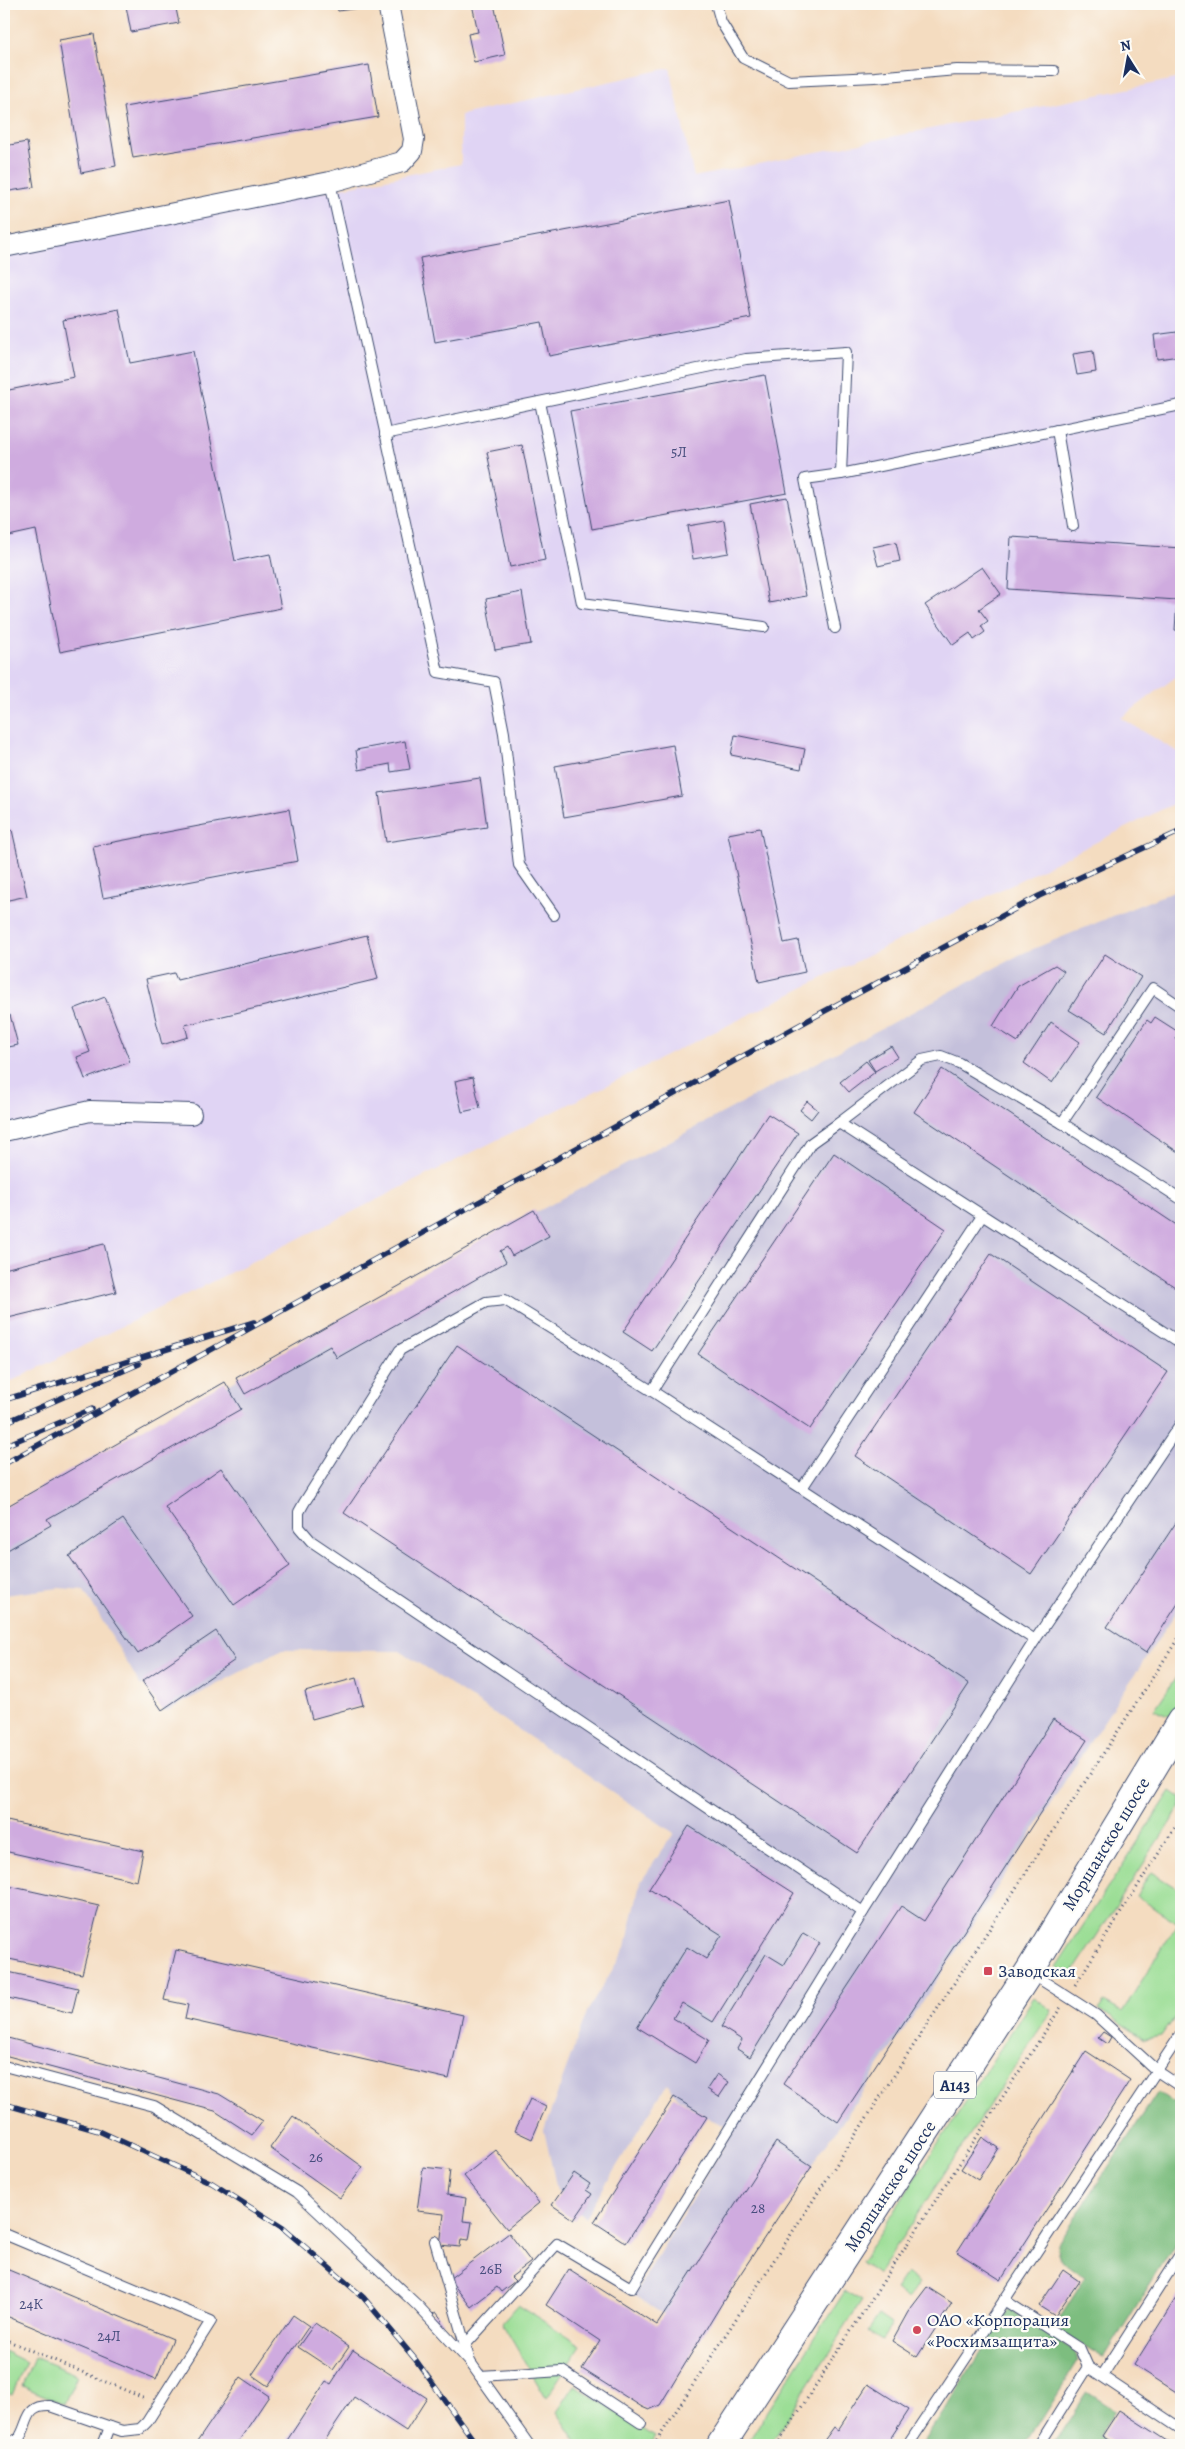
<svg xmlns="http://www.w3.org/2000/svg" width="1185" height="2449" font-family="Alegreya,serif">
<rect width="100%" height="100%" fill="#fdfcf7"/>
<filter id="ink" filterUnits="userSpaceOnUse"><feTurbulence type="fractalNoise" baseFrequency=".02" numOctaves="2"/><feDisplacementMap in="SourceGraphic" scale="10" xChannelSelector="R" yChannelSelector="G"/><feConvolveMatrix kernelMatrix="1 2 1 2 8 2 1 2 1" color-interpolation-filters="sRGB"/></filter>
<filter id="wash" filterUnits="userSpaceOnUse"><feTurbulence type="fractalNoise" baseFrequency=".0096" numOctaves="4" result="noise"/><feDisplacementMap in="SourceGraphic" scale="20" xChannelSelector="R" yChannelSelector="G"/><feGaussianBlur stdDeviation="1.12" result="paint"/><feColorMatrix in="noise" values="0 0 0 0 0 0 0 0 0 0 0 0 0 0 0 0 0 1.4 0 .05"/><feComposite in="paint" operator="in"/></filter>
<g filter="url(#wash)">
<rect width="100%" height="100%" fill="#f4dcc0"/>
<path fill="#e0d4f4" d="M670,68L694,177L1181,78V673L1121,718L1181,754V800L4,1385V256L461,164V115Z"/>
<path fill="#c4c0db" d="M1181,888V1605L1090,1742L961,1944L841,2124L818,2155L700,2337L634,2295L734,2130L710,2119L678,2098L667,2084L585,2218L557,2190L544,2130L587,2012L626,1947L640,1883L674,1833L400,1651L282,1650L165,1712L146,1683L141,1686L84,1590L59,1588L4,1595V1511L501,1231L1021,954Z"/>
<g fill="#9cde96" stroke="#5c867a">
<path d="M1181,1670V1715L1174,1718L1154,1710Z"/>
<path d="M1171,1791L1181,1798V1806L1070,1977L1056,1967Z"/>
<path d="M1151,1872L1181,1891V2008L1161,2036L1145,2039L1099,2009L1104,2002L1122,2012L1178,1923L1136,1896Z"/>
<path d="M1034,1997L1052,2010L878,2274L861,2262Z"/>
<path d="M906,2274L919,2283L908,2299L895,2290Z"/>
<path d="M845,2291L862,2301L770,2445H746Z"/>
<path d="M518,2305L581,2345L546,2398L502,2323Z"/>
<path d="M879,2315L892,2324L882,2340L868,2331Z"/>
<path d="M4,2351L26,2362L12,2395L4,2392Z"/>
<path d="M34,2357L77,2375L64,2404L22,2386Z"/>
<path d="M575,2385L655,2437L650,2445H579L557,2412Z"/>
</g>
<g fill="#7dbd7f" stroke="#4c766e">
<path d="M1158,2092L1181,2108V2234L1104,2358L1054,2327L1085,2278C1072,2269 1054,2261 1058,2243Z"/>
<path d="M1009,2310L1073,2351L1078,2361L1025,2445H921Z"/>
<path d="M1087,2392L1115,2410L1098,2437L1110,2445H1053Z"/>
</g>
<g id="blocks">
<g fill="#cfabdf">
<path d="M139,4H175L179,23L131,32L126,6Z"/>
<path d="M336,4H365L366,7L338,11Z"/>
<path d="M472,4H494L505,55L474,62L468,34L478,32Z"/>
<path d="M94,34L116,166L81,173L59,40Z"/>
<path d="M369,65L378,117L133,158L124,107Z"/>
<path d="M27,142L34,187L4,192V146Z"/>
<path d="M729,200L751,318L549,356L542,322L435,342L420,258Z"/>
<path d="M119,309L130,363L193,351L235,561L270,554L281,608L60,652L36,530L4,537V391L74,377L63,320Z"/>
<path d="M1177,332L1180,356L1157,359L1154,335Z"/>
<path d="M1093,351L1096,372L1077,375L1073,354Z"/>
<path d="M765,375L787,493L592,529L570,411Z"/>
<path d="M522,445L545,560L510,567L487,452Z"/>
<path d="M787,497L806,596L769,603L750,504Z"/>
<path d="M724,520L729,553L693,559L688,526Z"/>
<path d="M1011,537L1181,548V631L1175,630L1177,600L1008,589Z"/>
<path d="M896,542L900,561L878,566L873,547Z"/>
<path d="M982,567L1001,594L979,609L988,621L981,626L985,632L974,640L970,633L953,645L925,605Z"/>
<path d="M522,592L531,644L495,650L486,599Z"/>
<path d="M735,735L805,749L801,769L731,755Z"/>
<path d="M405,741L410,769L391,772L390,764L359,770L356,750Z"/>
<path d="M673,745L682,796L564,817L555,766Z"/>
<path d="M480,778L487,827L386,842L379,793Z"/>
<path d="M289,809L298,861L103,898L93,846Z"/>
<path d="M760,828L784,943L798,940L805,972L759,982L728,834Z"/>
<path d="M12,830L27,896L4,901V832Z"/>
<path d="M367,935L378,979L185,1025L188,1037L162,1045L146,979L174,973L177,980Z"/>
<path d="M1105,954L1141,977L1106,1033L1069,1010Z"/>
<path d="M1055,965L1064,971L1018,1042L993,1026L1018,986Z"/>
<path d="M105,997L130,1062L85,1079L77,1057L90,1052L74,1009Z"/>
<path d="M10,1015L18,1045L4,1048V1016Z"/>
<path d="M1155,1017L1180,1033L1176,1039L1181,1043V1154L1096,1097L1147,1020L1151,1023Z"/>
<path d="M1051,1022L1080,1042L1052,1083L1024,1063Z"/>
<path d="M891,1046L898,1057L875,1071L868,1060Z"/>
<path d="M866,1061L875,1072L849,1092L840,1082Z"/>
<path d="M942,1069L1181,1228V1291L914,1112Z"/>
<path d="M473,1077L480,1108L462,1112L455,1081Z"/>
<path d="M807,1101L818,1110L811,1119L800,1110Z"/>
<path d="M768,1114L798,1133L652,1351L623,1332Z"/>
<path d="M834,1153L946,1229L810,1429L698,1354Z"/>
<path d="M534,1210L549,1236L512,1256L507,1247L500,1251L506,1262L337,1358L330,1346L245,1394L236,1378Z"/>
<path d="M104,1244L116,1292L4,1319V1269Z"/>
<path d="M991,1254L1168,1372L1031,1574L855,1456Z"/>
<path d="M457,1345L969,1684L857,1853L344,1513Z"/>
<path d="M225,1382L241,1409L47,1519L51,1525L4,1552V1508Z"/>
<path d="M221,1468L290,1566L234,1605L165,1507Z"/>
<path d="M1181,1515V1599L1146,1653L1107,1627Z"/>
<path d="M123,1519L192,1616L138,1654L69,1556Z"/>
<path d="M216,1631L235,1660L162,1710L142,1681Z"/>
<path d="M356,1678L363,1705L312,1719L305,1692Z"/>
<path d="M1053,1719L1087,1740L957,1942L838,2122L783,2084L901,1906L924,1921Z"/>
<path d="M7,1821L143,1851L137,1881L4,1851Z"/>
<path d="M689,1826L794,1893L713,2022L682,2003L673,2018L709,2040L695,2063L637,2027L687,1947L706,1959L722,1935L649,1889Z"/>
<path d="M4,1885L99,1906L82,1974L4,1958Z"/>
<path d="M803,1933L820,1943L750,2057L737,2049L742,2040L721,2027L766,1954L784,1965Z"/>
<path d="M176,1950L463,2015L449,2079L185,2019L188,2005L164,2000Z"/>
<path d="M4,1971L78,1988L72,2013L4,1997Z"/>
<path d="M1103,2032L1111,2037L1107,2044L1098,2038Z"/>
<path d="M4,2037L219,2094L263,2121L252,2135L215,2111L4,2055Z"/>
<path d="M1086,2051L1130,2080L1001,2280L957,2252Z"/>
<path d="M717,2074L729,2082L719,2097L707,2089Z"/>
<path d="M674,2097L707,2117L626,2243L594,2222Z"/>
<path d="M530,2099L546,2107L532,2139L515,2131Z"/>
<path d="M293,2116L363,2167L340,2198L270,2148Z"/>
<path d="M982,2137L998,2148L978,2180L961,2169Z"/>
<path d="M776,2142L812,2166L735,2282L660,2405L649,2410L642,2407L582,2369L600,2341L546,2305L569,2269L657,2325Z"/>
<path d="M496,2150L539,2203L507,2229L464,2176Z"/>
<path d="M423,2167L450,2170L447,2195L466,2198L463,2221L472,2222L469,2240L461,2239L460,2247L440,2245L444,2214L417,2211Z"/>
<path d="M574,2173L590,2184L586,2190L592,2194L574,2220L552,2205Z"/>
<path d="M509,2233L531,2262L511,2277L515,2281L501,2292L497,2287L471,2307L449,2279Z"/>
<path d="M4,2268L173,2339L156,2379L4,2315Z"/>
<path d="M1063,2270L1079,2281L1055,2316L1039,2306Z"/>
<path d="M927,2287L952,2303L917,2357L892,2341L908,2312Z"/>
<path d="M1181,2290V2395L1134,2365Z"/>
<path d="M436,2312L443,2321L434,2328L426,2318Z"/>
<path d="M293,2315L309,2326L268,2386L252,2375Z"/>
<path d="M315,2323L349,2347L333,2370L298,2347Z"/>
<path d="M353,2350L427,2398L406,2431L354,2397L322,2445H284L326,2381L331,2384Z"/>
<path d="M241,2377L269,2396L236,2445H195Z"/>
<path d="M868,2384L909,2410L886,2445H828L823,2442L834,2427L838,2430Z"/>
<path d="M1119,2410L1173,2445H1116L1102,2436Z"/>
</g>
</g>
</g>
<g filter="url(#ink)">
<use href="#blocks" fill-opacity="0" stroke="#3c496d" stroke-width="1"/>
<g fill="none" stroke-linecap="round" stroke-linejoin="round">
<defs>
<g id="lane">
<path d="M716,4L721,22L743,58L789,81L875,77L957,70L1054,71"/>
<path d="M330,182L438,672L494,682L504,733L519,865L554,915"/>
<path d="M540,402L582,603L764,627"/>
<path d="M1057,430L1073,526"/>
<path d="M385,434L746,359L846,352L841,474L1181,405"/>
<path d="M835,628L805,479L841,474"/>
<path d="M1181,1007L1153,988L1062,1123L1181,1199"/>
<path d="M839,1123L922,1060L941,1056L959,1063L1062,1123"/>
<path d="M652,1391L505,1300L486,1302L400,1350L304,1503L299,1512V1527L311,1541L863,1912"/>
<path d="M802,1488L982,1216"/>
<path d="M1035,1640L652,1391L811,1143L839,1123L1181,1343"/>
<path d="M1029,1972L1096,2015L1157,2071L1181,2087"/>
<path d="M4,2066L154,2106L297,2192L418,2306L470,2362"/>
<path d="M4,2234L211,2321L147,2422L140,2429L122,2431L50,2406C24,2405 30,2423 18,2440L4,2441"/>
<path d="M435,2241L470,2362L529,2445"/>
<path d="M1004,2300L1080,2349L1088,2367"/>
<path d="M466,2344L557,2244L631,2288L863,1912L1035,1640L1181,1423"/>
<path d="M480,2376L562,2371L641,2423"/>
<path d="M1102,2376L1181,2253"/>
<path d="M103,2445L110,2427"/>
<path d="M908,2445L1181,2034"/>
<path d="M1039,2445L1088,2367L1181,2429"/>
</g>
<g id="street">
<path d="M4,247L330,182L402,162L412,151L414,139L388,4"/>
<path d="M4,1131L90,1111L191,1114"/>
</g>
<path id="primary" d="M721,2445L1029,1972L1181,1721"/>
</defs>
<use href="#lane" stroke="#3c496d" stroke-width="12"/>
<use href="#street" stroke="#3c496d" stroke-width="22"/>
<use href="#primary" stroke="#3c496d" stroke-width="30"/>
<g stroke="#3c496d" stroke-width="3" stroke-dasharray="1 4" stroke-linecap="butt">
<path d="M1075,1985L1181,1818"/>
<path d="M1073,2072L1076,2066"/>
<path d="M4,2339L146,2399"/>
<path d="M654,2445L1181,1634"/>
<path d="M777,2445L1061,2007"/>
</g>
<use href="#lane" stroke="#fff" stroke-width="10"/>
<use href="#street" stroke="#fff" stroke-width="20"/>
<use href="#primary" stroke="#fff" stroke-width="28"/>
<defs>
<g id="rail">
<path d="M4,1400L254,1322"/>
<path d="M4,1423L139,1364"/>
<path d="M4,1446L92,1409"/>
<path d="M4,1464L823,1012L1039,896L1181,831"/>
<path d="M4,2104L99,2131L212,2183L283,2228L363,2297L415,2359L477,2445"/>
</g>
</defs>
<use href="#rail" stroke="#1b2f5e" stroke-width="5.5"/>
<use href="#rail" stroke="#fdfcf7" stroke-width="4" stroke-dasharray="11" stroke-linecap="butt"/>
</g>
</g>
<g fill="#d1495b" stroke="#fdfcf7" stroke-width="2">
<rect x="983" y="1966" width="10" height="10" rx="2.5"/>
<circle cx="917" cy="2330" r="5"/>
</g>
<g text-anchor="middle" stroke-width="4.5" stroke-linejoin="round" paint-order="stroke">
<g font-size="15" fill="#484e7e">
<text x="679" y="457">5Л</text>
<text x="316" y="2162">26</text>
<text x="758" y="2213">28</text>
<text x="491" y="2274">26Б</text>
<text x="31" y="2309">24К</text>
<text x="109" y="2341">24Л</text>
</g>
<rect fill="#fdfcf7" stroke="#5f6c8c" stroke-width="1" x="934" y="2071.5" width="42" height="27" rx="4"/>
<g font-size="16" font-weight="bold" fill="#1b2f5e">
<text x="955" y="2091">А143</text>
</g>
<g font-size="18" fill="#1b2f5e" stroke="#fdfcf7">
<text transform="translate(1106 1844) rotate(-59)" y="6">Моршанское шоссе</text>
<text transform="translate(890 2186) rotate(-57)" y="6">Моршанское шоссе</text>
</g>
<g font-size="18" fill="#1b2f5e" stroke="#fdfcf7" text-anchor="start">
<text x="998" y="1977">Заводская</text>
<text x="927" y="2326">ОАО «Корпорация<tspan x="927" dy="21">«Росхимзащита»</tspan></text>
</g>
</g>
<rect width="1185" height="2449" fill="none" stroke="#fdfcf7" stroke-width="20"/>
<g transform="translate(1128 58) rotate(349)" stroke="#fdfcf7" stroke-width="4" paint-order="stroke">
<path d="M0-4L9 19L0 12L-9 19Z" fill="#1b2f5e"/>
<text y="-8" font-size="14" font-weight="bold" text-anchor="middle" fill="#1b2f5e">N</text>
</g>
</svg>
